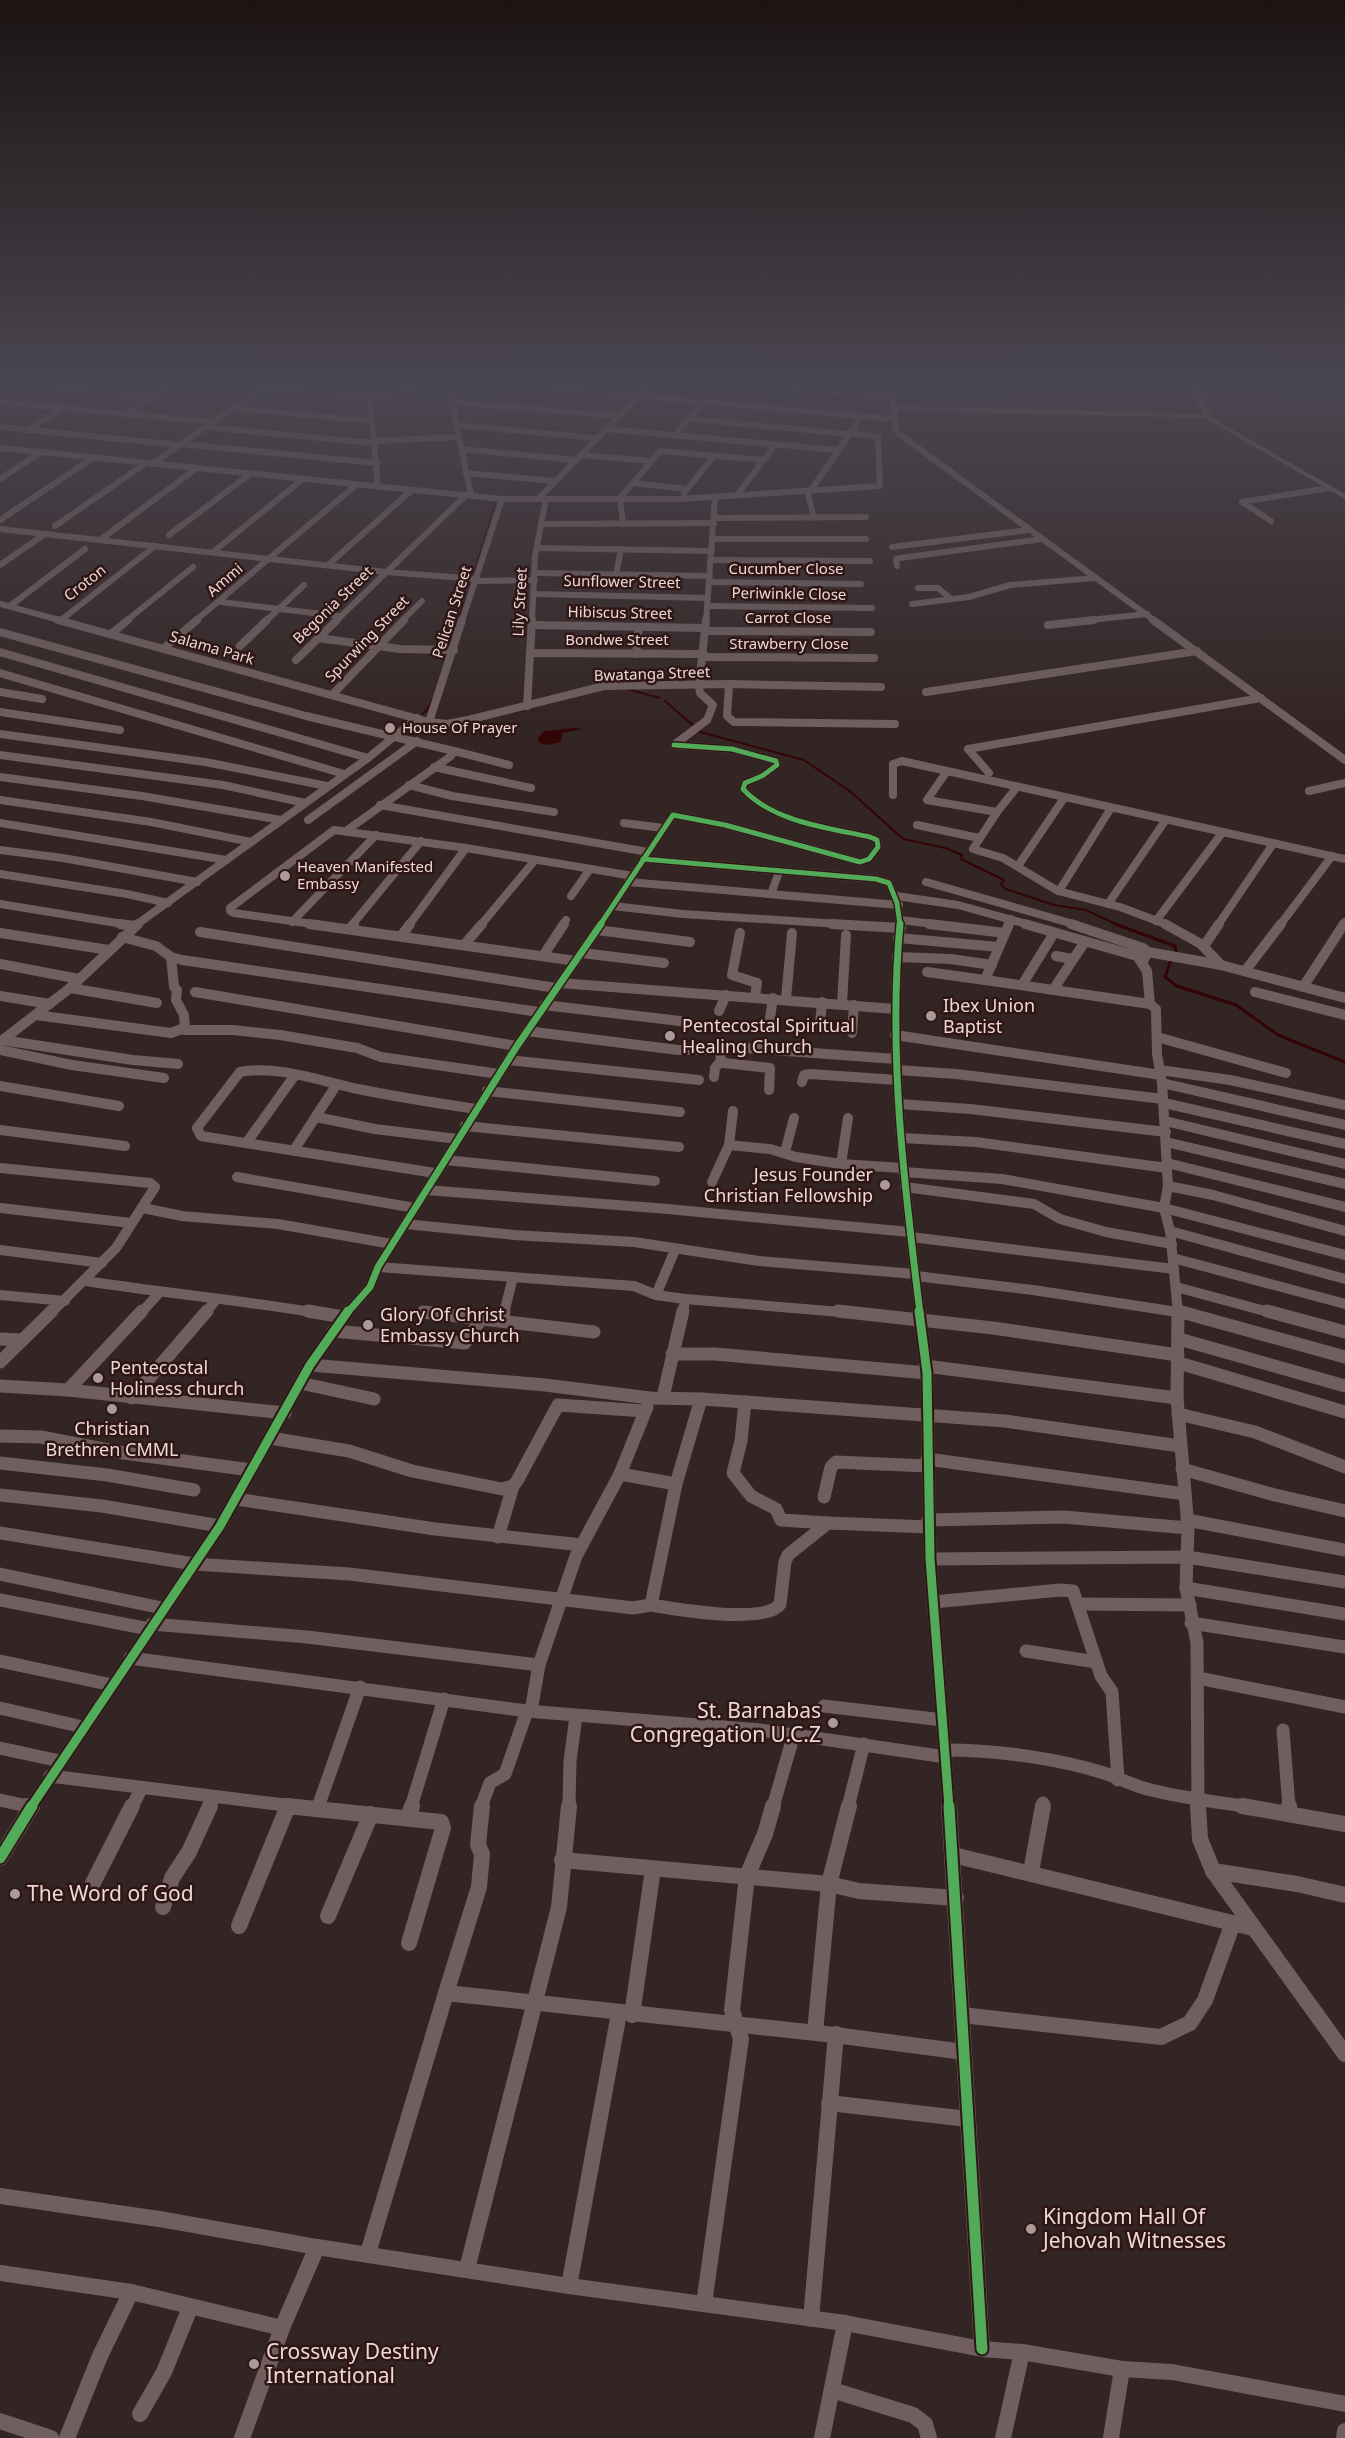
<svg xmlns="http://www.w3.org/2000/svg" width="1345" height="2438" font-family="'Noto Sans',sans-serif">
<rect width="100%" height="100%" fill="#332523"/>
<path fill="#330406" d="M575,728L583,729L562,733L561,742L547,745L540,743L537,739L544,731Z"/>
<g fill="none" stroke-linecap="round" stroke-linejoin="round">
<g stroke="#330406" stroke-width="1.5">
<path d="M472,577L496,501L493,500"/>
<path d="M458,621L464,601"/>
</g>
<g stroke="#330406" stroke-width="2">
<path d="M627,689L660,698"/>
<path d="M665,701L695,727"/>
<path d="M422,714L428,709L433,699"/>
<path d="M417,723L431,726"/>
<path d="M700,732L804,760L851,792L903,839L945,848L962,855L961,859L1004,880L1001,885L1006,889L1054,905L1086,910L1118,925"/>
</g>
<g stroke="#330406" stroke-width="3">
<path d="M1115,924L1175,946L1176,955"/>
<path d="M1171,960L1165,977L1177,986L1236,1005L1278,1035L1345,1062"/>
</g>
<g stroke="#705f5e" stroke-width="6">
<path d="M0,383L152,397"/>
<path d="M448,383L471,495"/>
<path d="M491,383L895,419"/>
<path d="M826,383V392"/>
<path d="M892,383L893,398"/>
<path d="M1191,383H1202"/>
<path d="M1196,394L1263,392"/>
<path d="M374,397L370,404L378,487"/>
<path d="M0,402L212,422"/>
<path d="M452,402L618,416"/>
<path d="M232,408L372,421"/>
<path d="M895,408V429L899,434L1155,621"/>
<path d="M127,414L174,383"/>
<path d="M689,419L849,434"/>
<path d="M456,425L597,438"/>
<path d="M0,427L179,445"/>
<path d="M205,427L374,443"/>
<path d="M606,429L837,450"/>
<path d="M27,430L63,408"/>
<path d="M675,435L704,401"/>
<path d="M374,441L459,437"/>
<path d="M180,444L377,463"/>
<path d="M0,448L502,499H680L880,486L878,437L850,433"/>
<path d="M461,449L576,460"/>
<path d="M581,455L651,461"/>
<path d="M152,464L262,388L374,397L442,383"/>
<path d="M466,473L554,481"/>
<path d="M0,479L41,452"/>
<path d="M633,483L687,489"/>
<path d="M811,490L862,416"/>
<path d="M807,491L814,518"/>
<path d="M684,493L714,456"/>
<path d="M737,495L775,445"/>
<path d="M538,499L651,383"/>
<path d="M714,518L866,517"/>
<path d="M0,520L94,457"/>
<path d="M1271,521L1242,502L1329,488"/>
<path d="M541,524L714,523"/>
<path d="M623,524L620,498L660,451L764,460"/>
<path d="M55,526L146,463"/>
<path d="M0,529L386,572L477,579"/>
<path d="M169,535L250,474"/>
<path d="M713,539H866"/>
<path d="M100,540L197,468"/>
<path d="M892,547L1029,530"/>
<path d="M537,548L712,551"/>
<path d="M213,552L303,479"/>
<path d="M712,560L870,561"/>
<path d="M0,565L45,534"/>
<path d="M328,565L412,490"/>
<path d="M897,566L896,559L900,558L1043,539"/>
<path d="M535,573L710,576"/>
<path d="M616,575L621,549"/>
<path d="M476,581L535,580"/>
<path d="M710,582L861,584"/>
<path d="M918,588H938L951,599"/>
<path d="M535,594L708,598"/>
<path d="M221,602L339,616"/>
<path d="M0,604L63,621"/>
<path d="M912,604L969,597L1010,585L1095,578"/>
<path d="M10,606L85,549"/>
<path d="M707,606L872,608"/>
<path d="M61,620L155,546"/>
<path d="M126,621L193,567"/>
<path d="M195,621L356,485"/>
<path d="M266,621L304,585"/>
<path d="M336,621L466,495"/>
<path d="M402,621L422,601"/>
<path d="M462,621L502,499"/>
<path d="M532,621L535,556L546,499"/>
<path d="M706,621L715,497"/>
<path d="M1080,621L1147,614"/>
</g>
<g stroke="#705f5e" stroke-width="8">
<path d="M58,620L429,722L462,620"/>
<path d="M1153,620L1345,760"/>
<path d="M533,625L705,628"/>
<path d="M1048,625L1094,620"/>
<path d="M705,631L871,632"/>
<path d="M0,632L306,716L454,751L451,756L346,831"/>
<path d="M111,634L128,620"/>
<path d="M318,638L400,649L454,650"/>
<path d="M240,646L267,620"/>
<path d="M164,648L197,620"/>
<path d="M0,652L368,758"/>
<path d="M531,653L704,654"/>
<path d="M636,654L639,627"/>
<path d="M703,657L874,658"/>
<path d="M296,660L337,620"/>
<path d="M0,673L344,774"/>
<path d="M729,684L727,716L734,722L895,724"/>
<path d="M0,692L42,699"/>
<path d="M926,692L1197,651"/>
<path d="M332,695L404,620"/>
<path d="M527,706L532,620"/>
<path d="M0,712L120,730"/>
<path d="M429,722L447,724L468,720L604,686L729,684L881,687"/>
<path d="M0,734L205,762L327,786"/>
<path d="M674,745L707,720L713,705L700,693L699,685L706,620"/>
<path d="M454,751L509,765"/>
<path d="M0,755L223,785L305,803"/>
<path d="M434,767L531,788"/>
<path d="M947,771L927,800L997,812"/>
<path d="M989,773L968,749L1261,698"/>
<path d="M0,777L142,796L281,820"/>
<path d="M409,785L452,796L554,812"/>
<path d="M1017,787L997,812L973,849L1003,858L1058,891L1120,907L1168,925"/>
<path d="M1309,791L1345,783"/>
<path d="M893,795V764L902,761L1345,859"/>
<path d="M0,800L151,822L251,842"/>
<path d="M380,805L648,852"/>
<path d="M308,820L417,741"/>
<path d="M0,823L226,860"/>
<path d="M624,823L663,828"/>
<path d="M917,825L979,838"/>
<path d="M0,850L63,858L197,882"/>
<path d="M643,859L876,879L889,883L897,903L900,925"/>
<path d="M1018,866L1064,798"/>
<path d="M0,874L127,894L168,903"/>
<path d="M628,882L899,905"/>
<path d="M926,882L1077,925"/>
<path d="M1059,891L1111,808"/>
<path d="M771,894L779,872"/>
<path d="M571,896L590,869"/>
<path d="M896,896L958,905L1030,925"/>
<path d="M0,904L129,925"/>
<path d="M1108,904L1165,821"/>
<path d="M613,906L683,914L855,925"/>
<path d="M901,920L941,925"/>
<path d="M1156,921L1222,833"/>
<path d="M292,922L376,835"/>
<path d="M136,925L368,758L417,718"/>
<path d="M320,925L234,913L230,911V908L334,830L466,848L633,876"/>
<path d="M352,925L421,841"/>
<path d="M409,925L466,848"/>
<path d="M481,925L535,860"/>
<path d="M563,925L566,920"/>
<path d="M600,925L673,815L725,825L860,862L869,859L878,847L877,840L870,837C829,828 773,822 743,789L745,783L762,776L777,765L776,761L732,749L674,745"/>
<path d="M1008,925L1011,919"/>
<path d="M1218,925L1273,844"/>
<path d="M1280,925L1332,856"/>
<path d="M1343,925L1345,922"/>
</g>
<g stroke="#705f5e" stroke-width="10">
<path d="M120,924L135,926"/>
<path d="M309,924L576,961"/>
<path d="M832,924L901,928"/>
<path d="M900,924C888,1053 904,1184 920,1313"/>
<path d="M929,924L1005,933"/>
<path d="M1009,924L985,980L1150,1004L1156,1009L1157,1054L1162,1083L1168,1186L1164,1208L1170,1231L1178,1313"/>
<path d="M1025,924L1137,956L1147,971L1150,1004"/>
<path d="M1071,924L1143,948L1148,952L1143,961"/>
<path d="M1165,924L1201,944L1221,965L1345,998"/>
<path d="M350,928L354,924"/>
<path d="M597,930L690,942"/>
<path d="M200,932L556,988"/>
<path d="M0,933L109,950"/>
<path d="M740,933L732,975L757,983L755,997"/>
<path d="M402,935L410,924"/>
<path d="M122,937L156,946L171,957L182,960L539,1012"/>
<path d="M898,938L999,947"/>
<path d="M464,945L482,924"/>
<path d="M1204,946L1219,924"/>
<path d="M1148,952L1221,965"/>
<path d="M582,953L664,963"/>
<path d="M543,956L564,924"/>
<path d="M1056,956L1072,959"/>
<path d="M171,957L174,987L177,990L176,1000L184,1015L185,1030H233L280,1035L357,1048L381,1057L499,1074"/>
<path d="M897,957L951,959L992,965"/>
<path d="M0,964L79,979"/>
<path d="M1245,971L1281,924"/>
<path d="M927,972L985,980"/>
<path d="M560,983L895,1009"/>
<path d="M1022,985L1054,933"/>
<path d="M1303,987L1344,924"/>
<path d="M70,988L157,1003"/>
<path d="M1053,990L1084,943"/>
<path d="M195,992L517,1046"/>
<path d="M1255,992L1345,1015"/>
<path d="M0,996L50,1004"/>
<path d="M786,999L792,933"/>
<path d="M842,1004L846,935"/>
<path d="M544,1005L680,1021"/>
<path d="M719,1011L726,995"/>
<path d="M36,1015L171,1033L184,1028"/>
<path d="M820,1023L822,1002"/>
<path d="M769,1024L773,998"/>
<path d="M527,1031L678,1050H720"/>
<path d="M852,1033L854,1005"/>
<path d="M895,1035L1161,1075"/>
<path d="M1157,1037L1286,1073"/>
<path d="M2,1040L133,1060L178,1064"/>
<path d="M0,1042L70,988L138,924"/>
<path d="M0,1050L72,1065L164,1078"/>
<path d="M508,1060L699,1080"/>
<path d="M897,1070L956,1074L1163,1099"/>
<path d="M1160,1070L1230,1080L1345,1105"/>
<path d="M714,1077L715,1068L721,1061"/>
<path d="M802,1082L804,1075L810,1074L897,1080"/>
<path d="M1162,1083L1345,1125"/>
<path d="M0,1086L119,1106"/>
<path d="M769,1090L770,1068L724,1063L721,1061L720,1050L732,1047L896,1059"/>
<path d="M487,1091L680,1112"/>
<path d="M1164,1103L1345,1144"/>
<path d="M899,1104L970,1109L1166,1132"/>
<path d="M733,1111L729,1145L770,1149L796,1157L841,1164L902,1168"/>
<path d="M316,1117L375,1129L457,1139"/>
<path d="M1165,1121L1345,1164"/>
<path d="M465,1126L679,1147"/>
<path d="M0,1130L125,1146"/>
<path d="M901,1138L976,1142L1167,1168"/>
<path d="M247,1142L295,1075"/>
<path d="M1166,1142L1345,1184"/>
<path d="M294,1150L337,1084"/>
<path d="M785,1152L794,1118"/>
<path d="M445,1160L655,1181"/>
<path d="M1167,1163L1345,1207"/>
<path d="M841,1164L848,1118"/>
<path d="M0,1168L150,1183L155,1187L116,1248L51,1313"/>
<path d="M903,1172L1002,1179L1164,1208L1345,1255"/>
<path d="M435,1173L201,1136L197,1128L240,1072C279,1065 319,1081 358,1089C397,1097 436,1103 476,1109"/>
<path d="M237,1177L415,1208"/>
<path d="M712,1182L729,1145"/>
<path d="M1168,1186L1213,1195L1345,1231"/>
<path d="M905,1187L1034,1204L1060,1219L1106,1232L1172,1244"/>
<path d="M426,1190L668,1209L909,1232"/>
<path d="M0,1208L131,1223"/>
<path d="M143,1208L182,1216L278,1224L392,1244"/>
<path d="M405,1224L514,1235L634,1242L759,1261L915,1274"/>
<path d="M1170,1231L1345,1279"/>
<path d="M911,1237L1174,1269"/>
<path d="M0,1250L102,1263"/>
<path d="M1173,1258L1345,1304"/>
<path d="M378,1267L634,1286L656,1295L685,1299"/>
<path d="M916,1276L1033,1290L1184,1313"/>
<path d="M86,1281C163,1293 240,1300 317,1313"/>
<path d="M1176,1287L1272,1313"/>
<path d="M0,1295L65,1301"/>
<path d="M656,1295L675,1250"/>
<path d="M423,1312L428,1313"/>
<path d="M141,1313L159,1293"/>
<path d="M205,1313L217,1299"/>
<path d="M347,1313L370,1287L378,1267L517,1046L601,924"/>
<path d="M504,1313L513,1277"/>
<path d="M683,1313L685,1299L853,1313"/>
</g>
<g stroke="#705f5e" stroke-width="13">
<path d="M308,1311L343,1317"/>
<path d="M838,1311L993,1328L1178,1355"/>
<path d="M919,1311L927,1373L930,1559L949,1807"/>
<path d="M1178,1311L1177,1398L1188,1528L1186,1588L1197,1643L1198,1807"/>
<path d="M1178,1311L1345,1357"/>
<path d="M1267,1311L1345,1332"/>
<path d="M423,1312L594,1332"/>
<path d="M502,1321L504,1311"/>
<path d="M333,1331L465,1343L481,1319"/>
<path d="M0,1339L22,1340"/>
<path d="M1179,1339L1345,1386"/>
<path d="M672,1354H715L927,1373"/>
<path d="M0,1362L52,1311"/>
<path d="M1179,1363L1345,1412"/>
<path d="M310,1365L545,1385L650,1398L701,1399L676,1484L651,1605C674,1609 767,1625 780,1604L785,1562L788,1555L828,1523L929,1527"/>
<path d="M925,1366L1177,1398"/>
<path d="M300,1383L374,1399"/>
<path d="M0,1386L68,1390L285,1413"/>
<path d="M68,1390L142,1311"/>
<path d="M663,1397L683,1311"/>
<path d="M132,1398L207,1311"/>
<path d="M701,1399L745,1402L741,1441L733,1473L751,1496L776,1509L781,1520L828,1523"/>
<path d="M745,1402L1005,1421L1180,1446"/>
<path d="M1178,1414L1255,1432L1345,1467"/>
<path d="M0,1436L41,1437L124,1453L251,1470"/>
<path d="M270,1438L349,1451L412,1471L502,1489L513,1486L517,1481L558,1405L645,1411"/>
<path d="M927,1459L1185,1494"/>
<path d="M0,1463L107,1475L194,1490"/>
<path d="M1182,1469L1275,1495L1345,1511"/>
<path d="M620,1474L676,1484"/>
<path d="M0,1495L102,1506L220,1526"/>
<path d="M824,1497L831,1467L836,1462L927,1466"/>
<path d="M236,1499L435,1529L582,1545"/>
<path d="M928,1520L1064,1517L1188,1528"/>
<path d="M1187,1520L1345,1550"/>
<path d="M0,1533L194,1564L349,1574L633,1608L651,1605"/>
<path d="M498,1537L513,1486"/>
<path d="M930,1559L1187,1557L1345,1582"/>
<path d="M0,1574L162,1608"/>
<path d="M1186,1588L1345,1614"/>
<path d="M0,1600L149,1629"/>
<path d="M933,1602L1060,1590L1073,1591L1101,1676L1112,1692L1118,1780"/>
<path d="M1078,1604L1190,1605"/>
<path d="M1191,1623L1345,1647"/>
<path d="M152,1624L307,1637L539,1665"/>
<path d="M1026,1651L1096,1662"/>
<path d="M130,1658L527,1711L760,1730L946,1757"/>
<path d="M0,1661L112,1685"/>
<path d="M1198,1678L1345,1707"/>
<path d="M824,1706L943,1720"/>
<path d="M0,1708L83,1727"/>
<path d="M531,1711L539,1665L576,1556L620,1474L647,1407"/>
<path d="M1283,1730L1289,1807"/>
<path d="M0,1748L60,1761"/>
<path d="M945,1750C995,1750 1056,1758 1104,1773C1119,1778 1134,1786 1151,1790C1183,1798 1217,1802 1250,1807"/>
<path d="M50,1776L301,1807"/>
<path d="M0,1800L32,1807"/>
<path d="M31,1807L220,1526L310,1365L348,1311"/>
<path d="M132,1807L141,1789"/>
<path d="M209,1807L213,1798"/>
<path d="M318,1807L360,1687"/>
<path d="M411,1807L444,1699"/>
<path d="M481,1807L490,1783L505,1774L527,1711"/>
<path d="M569,1807L570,1761L576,1716"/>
<path d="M773,1807L794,1734"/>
<path d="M848,1807L864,1744"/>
<path d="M1042,1807L1043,1803"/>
</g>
<g stroke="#705f5e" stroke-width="16">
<path d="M27,1806L32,1807"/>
<path d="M287,1806L441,1822L443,1828L409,1943"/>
<path d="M949,1806L982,2349"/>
<path d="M1198,1806L1200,1839L1213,1871L1345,2054"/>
<path d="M1242,1806L1345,1824"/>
<path d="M1289,1806V1812"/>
<path d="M318,1808L319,1806"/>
<path d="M408,1818L412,1806"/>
<path d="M953,1855L1253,1928"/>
<path d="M0,1858L32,1806"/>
<path d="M562,1860L829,1884L859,1891L956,1898"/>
<path d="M1213,1871L1297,1884L1345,1895"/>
<path d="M1031,1872L1043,1806"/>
<path d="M93,1883L132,1806"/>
<path d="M163,1907L172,1878L189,1852L210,1806"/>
<path d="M328,1916L371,1814"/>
<path d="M239,1926L288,1806"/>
<path d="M446,1993L479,1887L482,1854L478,1845L482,1806"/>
<path d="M632,2015L653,1869"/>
<path d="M962,2015L1161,2037L1190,2023L1205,2000L1233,1923"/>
<path d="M815,2032L829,1884L849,1806"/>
<path d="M829,2103L968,2119"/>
<path d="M0,2196L166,2220L317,2247L569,2286L845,2323L982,2349L1022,2352L1122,2369L1172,2372L1345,2404"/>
<path d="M368,2253L446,1993L835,2035L964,2052"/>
<path d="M467,2269L559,1907L569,1806"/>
<path d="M0,2273L131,2292L282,2328"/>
<path d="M569,2286L619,2013"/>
<path d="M704,2304L741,2039L732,2010L747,1876L765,1834L773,1806"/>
<path d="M811,2319L836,2034"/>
<path d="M832,2390L913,2415L925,2424L929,2438"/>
<path d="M140,2414L164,2372L190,2308"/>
<path d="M0,2421L51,2438"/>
<path d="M67,2438L100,2356L131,2292"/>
<path d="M242,2438L282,2328L317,2247"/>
<path d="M822,2438L845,2323"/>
<path d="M1003,2438L1022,2352"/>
<path d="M1111,2438L1122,2369"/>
<path d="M1344,2438L1345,2431"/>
</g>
<path fill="#74605e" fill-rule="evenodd" d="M711,383H736L893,396L896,398L898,406L1203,414L1188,383H1194L1212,418L1345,494V499L1205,418L895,410L891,408L890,400L714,385Z"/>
<defs>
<g id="cycleway-far3">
<path d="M643,859L876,879L889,883L897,903L900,925"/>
<path d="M600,925L673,815L725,825L860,862L869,859L878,847L877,840L870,837C829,828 773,822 743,789L745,783L762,776L777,765L776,761L732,749L674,745"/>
</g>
<g id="cycleway-far2">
<path d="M900,924C888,1053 904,1184 920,1313"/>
<path d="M347,1313L370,1287L378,1267L517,1046L601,924"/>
</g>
<g id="cycleway-far1">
<path d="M919,1311L927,1373L930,1559L949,1807"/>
<path d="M31,1807L220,1526L310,1365L348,1311"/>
</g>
<g id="cycleway">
<path d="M949,1806L982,2349"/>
<path d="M0,1858L32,1806"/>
</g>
</defs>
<use href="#cycleway-far3" stroke="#2f1614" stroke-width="8"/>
<use href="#cycleway-far2" stroke="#2f1614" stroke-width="10"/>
<use href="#cycleway-far1" stroke="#2f1614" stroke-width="13"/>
<use href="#cycleway" stroke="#2f1614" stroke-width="15"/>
<use href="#cycleway-far3" stroke="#51ab58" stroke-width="5"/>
<use href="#cycleway-far2" stroke="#51ab58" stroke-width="7"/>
<use href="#cycleway-far1" stroke="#51ab58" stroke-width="9"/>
<use href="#cycleway" stroke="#51ab58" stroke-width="11"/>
</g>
<linearGradient id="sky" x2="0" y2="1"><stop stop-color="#1c1413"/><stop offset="0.53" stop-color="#4a4650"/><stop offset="1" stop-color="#4a4650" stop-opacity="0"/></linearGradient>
<rect width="1345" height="724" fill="url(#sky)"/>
<g fill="#ab9a98" stroke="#2f1614" stroke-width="2">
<circle cx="390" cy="728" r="6"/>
<circle cx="285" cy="876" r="6"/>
<circle cx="931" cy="1016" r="6"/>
<circle cx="670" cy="1036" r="6"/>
<circle cx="885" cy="1185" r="6"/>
<circle cx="368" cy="1325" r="6"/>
<circle cx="98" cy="1378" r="6"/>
<circle cx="112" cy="1409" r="6"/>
<circle cx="833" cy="1723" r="6"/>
<circle cx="15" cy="1894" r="6"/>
<circle cx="1031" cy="2229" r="6"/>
<circle cx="254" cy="2364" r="6"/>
</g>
<g text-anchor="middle" stroke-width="5" stroke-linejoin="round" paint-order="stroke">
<g font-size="15" fill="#ecd9d7" stroke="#2f1614">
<text x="786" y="574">Cucumber Close</text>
<text transform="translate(225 580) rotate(-41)" y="5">Ammi</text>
<text transform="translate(622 582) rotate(1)" y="5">Sunflower Street</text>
<text transform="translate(85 583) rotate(-38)" y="5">Croton</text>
<text transform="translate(789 594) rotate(1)" y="5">Periwinkle Close</text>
<text transform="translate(520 602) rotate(-87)" y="5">Lily Street</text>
<text transform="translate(333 605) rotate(-44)" y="5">Begonia Street</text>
<text transform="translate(452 612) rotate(-72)" y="5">Pelican Street</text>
<text transform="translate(620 613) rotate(1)" y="5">Hibiscus Street</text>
<text x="788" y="623">Carrot Close</text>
<text transform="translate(367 639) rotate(-46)" y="5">Spurwing Street</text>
<text x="617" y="645">Bondwe Street</text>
<text x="789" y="649">Strawberry Close</text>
<text transform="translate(212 648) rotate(16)" y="5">Salama Park</text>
<text transform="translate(652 674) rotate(-2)" y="5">Bwatanga Street</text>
</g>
<g font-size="15" fill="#ecd9d7" stroke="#2f1614" text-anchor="start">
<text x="402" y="733">House Of Prayer</text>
<text x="297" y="872">Heaven Manifested<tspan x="297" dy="17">Embassy</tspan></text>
</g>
<g font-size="18" fill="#ecd9d7" stroke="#2f1614" text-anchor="start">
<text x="943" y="1012">Ibex Union<tspan x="943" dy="21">Baptist</tspan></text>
<text x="682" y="1032">Pentecostal Spiritual<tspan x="682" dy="21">Healing Church</tspan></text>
<text x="873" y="1181" text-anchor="end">Jesus Founder<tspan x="873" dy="21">Christian Fellowship</tspan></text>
<text x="380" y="1321">Glory Of Christ<tspan x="380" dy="21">Embassy Church</tspan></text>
<text x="110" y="1374">Pentecostal<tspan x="110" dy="21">Holiness church</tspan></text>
<text x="112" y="1435" text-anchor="middle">Christian<tspan x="112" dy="21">Brethren CMML</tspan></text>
</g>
<g font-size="21" fill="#ecd9d7" stroke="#2f1614" text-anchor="start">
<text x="821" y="1718" text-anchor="end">St. Barnabas<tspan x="821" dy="24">Congregation U.C.Z</tspan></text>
<text x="27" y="1901">The Word of God</text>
<text x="1043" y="2224">Kingdom Hall Of<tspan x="1043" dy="24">Jehovah Witnesses</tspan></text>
<text x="266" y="2359">Crossway Destiny<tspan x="266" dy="24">International</tspan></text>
</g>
</g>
</svg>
